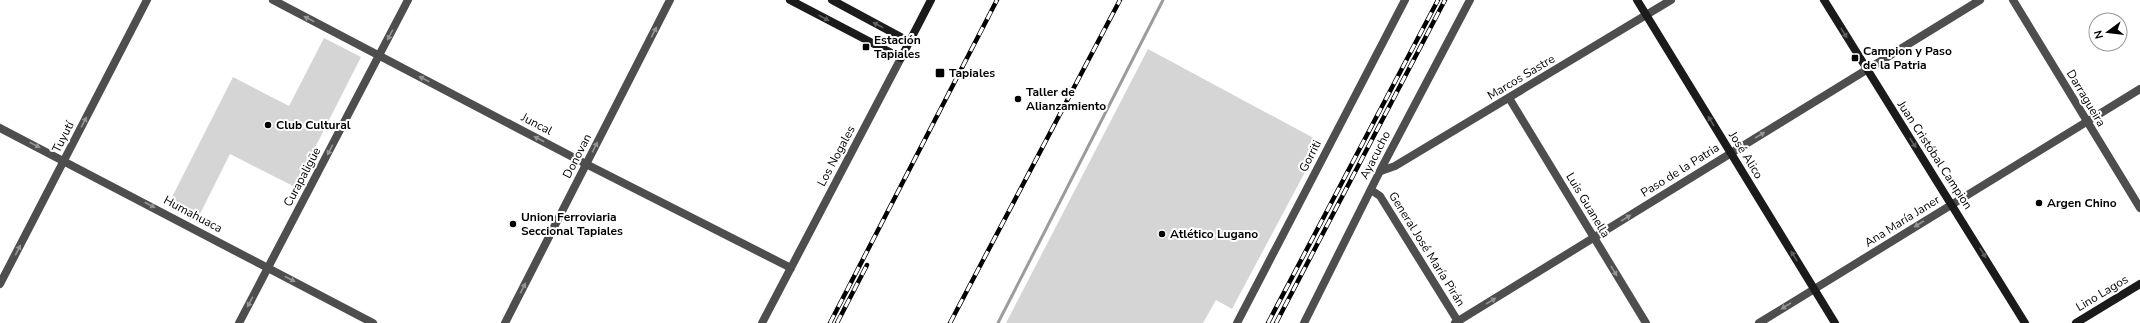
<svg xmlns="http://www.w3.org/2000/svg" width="2140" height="323" font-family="'Nunito Sans',sans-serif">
<rect width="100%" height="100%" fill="#fff"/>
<g fill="#d5d5d5">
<path d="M324,38L361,57L295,187L230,154L197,220L168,205L233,77L289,106Z"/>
<path d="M1148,49L1321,142L1232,309L1216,300L1203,323H1006Z"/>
</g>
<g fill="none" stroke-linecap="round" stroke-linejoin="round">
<path stroke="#9c9c9c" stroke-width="3" d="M998,323L1163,0"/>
<g stroke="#4e4e4e" stroke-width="8">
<path d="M273,0L586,164L791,268"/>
<path d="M2013,0L2140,208"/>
<path d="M1509,98L1646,323"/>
<path d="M0,128L373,323"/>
<path d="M1381,171L1395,166L1671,0"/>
<path d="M1371,190L1380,196L1459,323"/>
<path d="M0,284L147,0"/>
<path d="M239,323L408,0"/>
<path d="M505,323L670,0"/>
<path d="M762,323L901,58"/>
<path d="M1237,323L1405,0"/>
<path d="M1304,323L1382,167L1470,0"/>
<path d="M1455,323L1980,0"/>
<path d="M1759,323L2140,89"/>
</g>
<g stroke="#1b1b1b" stroke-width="8">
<path d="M790,0L901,58L931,0"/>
<path d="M832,0L910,42"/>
<path d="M1637,0L1835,323"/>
<path d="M1824,0L2025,323"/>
<path d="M2076,323L2140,284"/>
</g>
<defs>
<g id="rail">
<path d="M830,323L997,0"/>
<path d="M837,323L867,265"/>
<path d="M950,323L1120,0"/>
<path d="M1268,323L1438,0"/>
<path d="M1276,323L1445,0"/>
</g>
</defs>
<use href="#rail" stroke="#000" stroke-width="4.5"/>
<use href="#rail" stroke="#fff" stroke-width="3" stroke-dasharray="9" stroke-linecap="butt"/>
</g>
<defs><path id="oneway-solid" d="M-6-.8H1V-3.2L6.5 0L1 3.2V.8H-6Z"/></defs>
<g fill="#5f5f5f">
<use href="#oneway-solid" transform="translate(824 18) rotate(28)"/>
<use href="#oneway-solid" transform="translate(878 25) rotate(-152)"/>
<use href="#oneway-solid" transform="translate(1844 33) rotate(59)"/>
<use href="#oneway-solid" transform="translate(1711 121) rotate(-121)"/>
<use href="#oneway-solid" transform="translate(1913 143) rotate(57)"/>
<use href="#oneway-solid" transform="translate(1983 253) rotate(58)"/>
<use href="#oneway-solid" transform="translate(1794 256) rotate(-122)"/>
</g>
<g fill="#959595">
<use href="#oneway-solid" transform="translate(309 19) rotate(-153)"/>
<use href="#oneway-solid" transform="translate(654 32) rotate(-63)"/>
<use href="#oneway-solid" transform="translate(390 35) rotate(118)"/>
<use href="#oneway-solid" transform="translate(424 79) rotate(-152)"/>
<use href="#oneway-solid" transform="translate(84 122) rotate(-63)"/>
<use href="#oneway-solid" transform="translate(1760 135) rotate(-31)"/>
<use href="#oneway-solid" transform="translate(539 139) rotate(-152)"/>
<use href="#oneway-solid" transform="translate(35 145) rotate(27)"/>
<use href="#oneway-solid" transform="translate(595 147) rotate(-63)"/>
<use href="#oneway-solid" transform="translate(330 150) rotate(118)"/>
<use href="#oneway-solid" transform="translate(150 205) rotate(28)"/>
<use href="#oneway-solid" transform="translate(1626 218) rotate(-32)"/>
<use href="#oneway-solid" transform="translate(1919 224) rotate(148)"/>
<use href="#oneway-solid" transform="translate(18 250) rotate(-63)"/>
<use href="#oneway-solid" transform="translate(1614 271) rotate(59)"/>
<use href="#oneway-solid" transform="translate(290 279) rotate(28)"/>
<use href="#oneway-solid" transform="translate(523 288) rotate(-63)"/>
<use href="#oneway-solid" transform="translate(1491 301) rotate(-32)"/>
<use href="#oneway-solid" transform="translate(250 302) rotate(118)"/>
<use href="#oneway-solid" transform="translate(1786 306) rotate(148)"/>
</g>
<g fill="#000" stroke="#fff" stroke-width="1.5">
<rect x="862" y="43" width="8" height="8" rx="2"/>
<rect x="1851" y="54" width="8" height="8" rx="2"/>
<rect x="935" y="68" width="10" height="10" rx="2"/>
<circle cx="1018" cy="99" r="4"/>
<circle cx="268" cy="125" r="4"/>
<circle cx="2039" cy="203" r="4"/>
<circle cx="513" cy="224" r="4"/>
<circle cx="1162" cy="234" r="4"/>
</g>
<g text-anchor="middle" stroke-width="4" stroke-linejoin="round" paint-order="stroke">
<g font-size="12" font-weight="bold" fill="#000" stroke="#fff" text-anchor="start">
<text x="874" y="44">Estación<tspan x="874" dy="14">Tapiales</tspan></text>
<text x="1863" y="55">Campion y Paso<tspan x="1863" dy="14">de la Patria</tspan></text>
<text x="949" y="77">Tapiales</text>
<text x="1026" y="96">Taller de<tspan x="1026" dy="14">Alianzamiento</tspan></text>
<text x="276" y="129">Club Cultural</text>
<text x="2047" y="207">Argen Chino</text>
<text x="521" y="221">Union Ferroviaria<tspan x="521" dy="14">Seccional Tapiales</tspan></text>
<text x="1170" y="238">Atlético Lugano</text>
</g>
<g font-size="12" fill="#000" stroke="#fff">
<text transform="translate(1521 77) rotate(-31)" y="4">Marcos Sastre</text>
<text transform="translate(2086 98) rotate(59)" y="4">Darragueira</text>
<text transform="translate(537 124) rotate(28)" y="4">Juncal</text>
<text transform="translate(63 137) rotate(-63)" y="4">Tuyutí</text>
<text transform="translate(1375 155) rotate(-63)" y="4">Ayacucho</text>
<text transform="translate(1746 155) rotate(58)" y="4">José Alico</text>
<text transform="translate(1935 155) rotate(57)" y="4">Juan Cristóbal Campion</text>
<text transform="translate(577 156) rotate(-63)" y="4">Donovan</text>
<text transform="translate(836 156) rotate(-62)" y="4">Los Nogales</text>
<text transform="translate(1310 156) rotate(-63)" y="4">Gorriti</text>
<text transform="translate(1680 170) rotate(-32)" y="4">Paso de la Patria</text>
<text transform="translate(302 177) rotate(-62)" y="4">Curapaligüe</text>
<text transform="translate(1588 205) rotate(59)" y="4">Luis Guanella</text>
<text transform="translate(193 214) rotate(28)" y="4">Humahuaca</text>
<text transform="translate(1902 221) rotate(-32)" y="4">Ana María Janer</text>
<text transform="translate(1427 249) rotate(58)" y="4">General José María Pirán</text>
<text transform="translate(2102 293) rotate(-31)" y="4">Lino Lagos</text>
</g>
</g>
<g transform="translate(2108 32) rotate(255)"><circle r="19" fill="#ffffff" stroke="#999999"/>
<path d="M0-3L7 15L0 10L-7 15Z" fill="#000000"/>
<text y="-6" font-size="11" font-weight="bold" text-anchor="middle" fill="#000000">N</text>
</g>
</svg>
